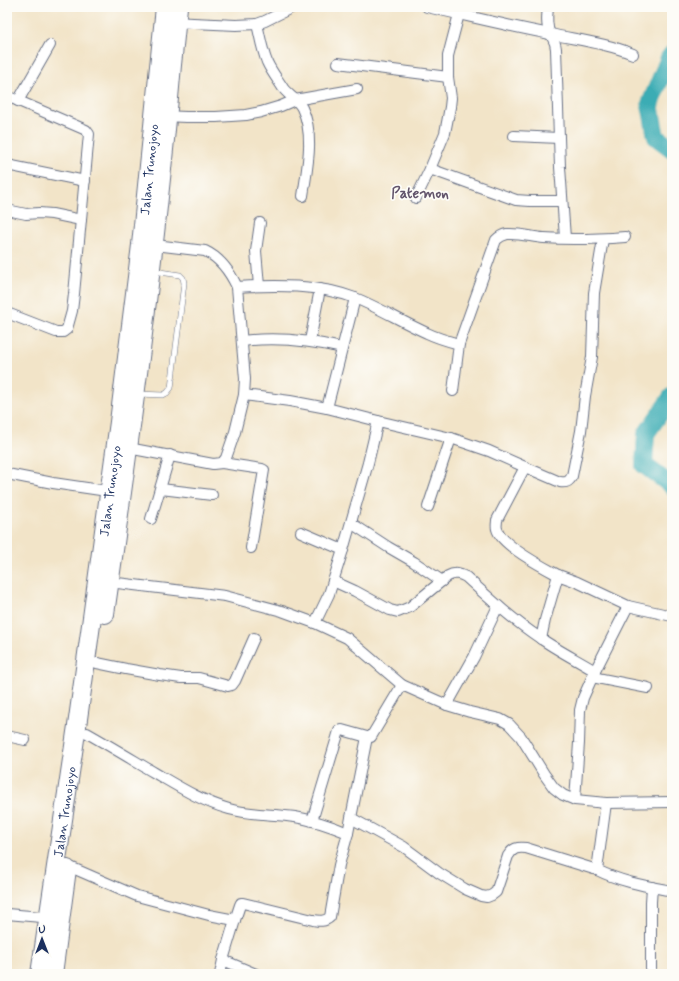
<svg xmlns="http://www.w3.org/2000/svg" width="679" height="981" font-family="Mynerve,sans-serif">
<rect width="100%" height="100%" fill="#fdfcf7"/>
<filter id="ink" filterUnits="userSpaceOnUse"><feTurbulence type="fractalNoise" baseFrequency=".025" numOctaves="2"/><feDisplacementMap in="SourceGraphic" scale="8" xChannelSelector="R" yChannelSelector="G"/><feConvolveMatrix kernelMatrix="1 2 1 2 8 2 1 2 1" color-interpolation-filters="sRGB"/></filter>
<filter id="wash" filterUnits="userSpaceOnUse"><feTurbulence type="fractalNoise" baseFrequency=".012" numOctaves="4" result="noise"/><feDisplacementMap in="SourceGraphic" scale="16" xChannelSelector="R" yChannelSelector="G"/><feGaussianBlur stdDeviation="0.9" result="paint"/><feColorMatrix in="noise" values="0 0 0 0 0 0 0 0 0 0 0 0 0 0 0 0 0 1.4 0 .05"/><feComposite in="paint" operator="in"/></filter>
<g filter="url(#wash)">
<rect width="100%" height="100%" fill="#f2e4c8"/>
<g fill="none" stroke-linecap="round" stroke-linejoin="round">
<g stroke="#3aacb4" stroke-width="18">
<path d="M672,54L669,58L650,104L656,137L672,149"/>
<path d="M672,396L646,434L644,465L672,486"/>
</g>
</g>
</g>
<g filter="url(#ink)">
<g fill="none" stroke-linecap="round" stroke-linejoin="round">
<defs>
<path id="lane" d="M138,394L163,395L167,393L171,388L184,283L183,278L180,275L153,271"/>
<g id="street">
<path d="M427,7C468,16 508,26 550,34C578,40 606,43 633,54"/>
<path d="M548,7C547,16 546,26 550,34C554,41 555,40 556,49L560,167L565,238"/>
<path d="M172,22L236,25L257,24L265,21L293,7"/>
<path d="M257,24C260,36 262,50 267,62C271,71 278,80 283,88C289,96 298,100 302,108C315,135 307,168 303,196"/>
<path d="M338,63L448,77"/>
<path d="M7,96L86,130L89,134L74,294L72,311L67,329L63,332H56L7,313"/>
<path d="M18,101L50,45"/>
<path d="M163,116L186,117H216L246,115L261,112L281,106L295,100L357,89"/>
<path d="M514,136L559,138"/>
<path d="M7,165L85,181"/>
<path d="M430,169L516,200L530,201H562"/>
<path d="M416,198L430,169L445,133L450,107L451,98L448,77V56L459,14"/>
<path d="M7,210L26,214L39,213L52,214L81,220"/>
<path d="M259,286L256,251L260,223"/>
<path d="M237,287C276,285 318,284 355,298C380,308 402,322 427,333C437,338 448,341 459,344"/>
<path d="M242,341C276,337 309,340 342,348"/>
<path d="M310,341L320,289"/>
<path d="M453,391L459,344L496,240C499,237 502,235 507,234C519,233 532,237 544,238C571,240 598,239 625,237"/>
<path d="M244,395L290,401L327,408L378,421L451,438L489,451L525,467"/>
<path d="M327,408L355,298"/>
<path d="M128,448L213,464L222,463L226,458L235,432L244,395L245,379L237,287C230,272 220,258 205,251L155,245"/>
<path d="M222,463L262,469L264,470L251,548"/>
<path d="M7,474L53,483L114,492"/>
<path d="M161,489L212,495"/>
<path d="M428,507L451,438"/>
<path d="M151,519L170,455"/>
<path d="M351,523L388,547L414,562L442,581"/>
<path d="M301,532L343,550"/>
<path d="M558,575C543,567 501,545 497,529C496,526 497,523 497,520L525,467L560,482C566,483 569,482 572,476L581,431L585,396L592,357L594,293L603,239"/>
<path d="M333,581L355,591L390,610L398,612L410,607L448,576C455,572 460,574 466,577C490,599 513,620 540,638C557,650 577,660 595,671L583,698L580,710L579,743L575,800"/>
<path d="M109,582L225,596L282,611L315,623L347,638L402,685L447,705L470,712L500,719L509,724L521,737L544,774L554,788L563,795L575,800L606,803L672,802"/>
<path d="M315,623L329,594L343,550L368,463L378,421"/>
<path d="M541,639L545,620L558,575L577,582L628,606L672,616"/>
<path d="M97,663L126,669L160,675L181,678H199L228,686L232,685L235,681L254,638"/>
<path d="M595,671L628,606"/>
<path d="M592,677L648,688"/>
<path d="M447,705L474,657L498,606"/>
<path d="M87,733C110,746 133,760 155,773C179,787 203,802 229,809C251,815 273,814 295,817C314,820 331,826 348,833"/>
<path d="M7,736L25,740"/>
<path d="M351,818L404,847L439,873L465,889L481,896L487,897L492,895L496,892L508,856C513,848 517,847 526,848L597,870C621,882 646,886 672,891"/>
<path d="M312,821L339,731L342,730L367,737H371L402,685"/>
<path d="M68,866L137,896L209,915L235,920L223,960"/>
<path d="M597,870L606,803"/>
<path d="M7,914L53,918"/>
<path d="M235,920L240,905L241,903H243L313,920C319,921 325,922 330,917L339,865L348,833L367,737"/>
<path d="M220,974L223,960L256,974"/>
<path d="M651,974V902L652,887"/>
</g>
<g id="highway">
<path d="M105,614C131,431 156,249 172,65C174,46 176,26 178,7"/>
<path id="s1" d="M40,974L78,719L119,422L141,245L165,7"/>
<path d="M53,974L67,869"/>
</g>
</defs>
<use href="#lane" stroke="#666e83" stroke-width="6"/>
<use href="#street" stroke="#666e83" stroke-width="12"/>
<use href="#highway" stroke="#666e83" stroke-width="20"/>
<use href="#lane" stroke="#fff" stroke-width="5"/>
<use href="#street" stroke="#fff" stroke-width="10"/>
<use href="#highway" stroke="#fff" stroke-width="18"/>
</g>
</g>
<g text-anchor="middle" stroke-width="3.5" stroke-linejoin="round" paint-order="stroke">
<g font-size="13" fill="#1b2f5e" stroke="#fdfcf7">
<text dy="5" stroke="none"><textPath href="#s1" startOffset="812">Jalan Trunojoyo</textPath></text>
<text dy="5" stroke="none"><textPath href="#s1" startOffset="488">Jalan Trunojoyo</textPath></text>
<text dy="5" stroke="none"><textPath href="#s1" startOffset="164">Jalan Trunojoyo</textPath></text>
</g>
<g font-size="15" font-weight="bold" fill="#63556c" stroke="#fdfcf7">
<text x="420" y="198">Patemon</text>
</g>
</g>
<rect width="679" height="981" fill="none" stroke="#fdfcf7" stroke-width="24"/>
<g transform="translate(42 939)" stroke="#fdfcf7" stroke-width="3" paint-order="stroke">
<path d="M0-3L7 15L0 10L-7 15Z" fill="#1b2f5e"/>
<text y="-6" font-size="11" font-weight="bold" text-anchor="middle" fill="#1b2f5e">U</text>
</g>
</svg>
